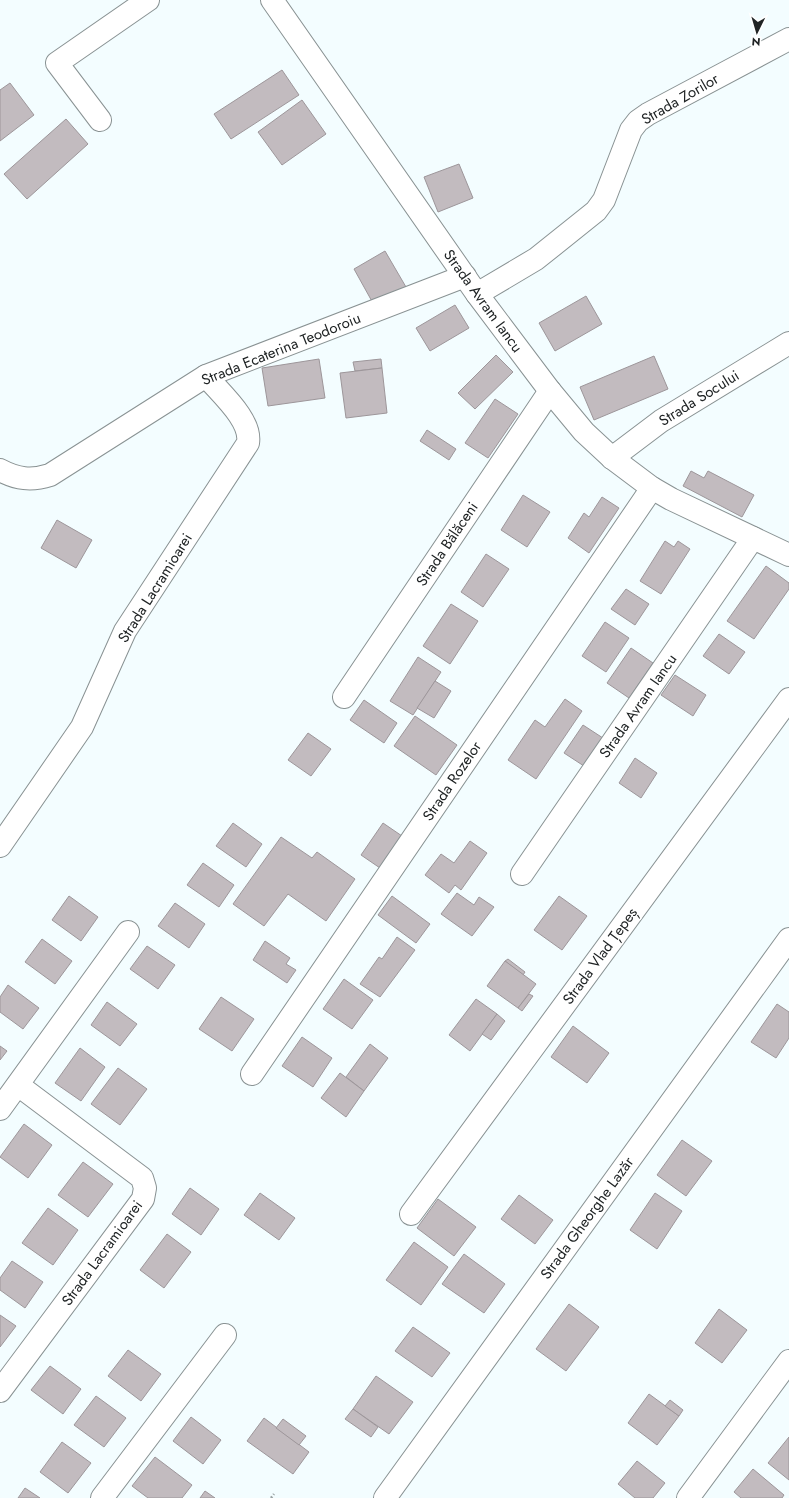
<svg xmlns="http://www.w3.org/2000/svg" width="789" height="1498" font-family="Jost,sans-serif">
<rect width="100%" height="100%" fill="#f3fdff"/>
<g fill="#c2bbbf" stroke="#9d969a">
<path d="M282,70L299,95L231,139L214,114Z"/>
<path d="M10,83L34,115L0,141V90Z"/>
<path d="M302,100L326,134L282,165L258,132Z"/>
<path d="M66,119L88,144L27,199L4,174Z"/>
<path d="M459,164L473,198L438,212L424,177Z"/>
<path d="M385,251L406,287L374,305L354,269Z"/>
<path d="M586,296L602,324L555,351L539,323Z"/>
<path d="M455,305L469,328L430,351L416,328Z"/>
<path d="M496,355L513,372L475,409L458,393Z"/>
<path d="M654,356L668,389L594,420L580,387Z"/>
<path d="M319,359L325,398L268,406L262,368Z"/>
<path d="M381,359L382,368L355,371L353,362Z"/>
<path d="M382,368L387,413L346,418L340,373Z"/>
<path d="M495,399L518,414L488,458L465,443Z"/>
<path d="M427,430L456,449L449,460L420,441Z"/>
<path d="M691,471L704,478L708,471L754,495L742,517L683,486Z"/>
<path d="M523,495L550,512L527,547L501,530Z"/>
<path d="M602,497L619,508L589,553L568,538L584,513L589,517Z"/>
<path d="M57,520L92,540L76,568L41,548Z"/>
<path d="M665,541L674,547L678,541L690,549L661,594L640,581Z"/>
<path d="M486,554L509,569L483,607L461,592Z"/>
<path d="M766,566L789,583V589L754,639L727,621Z"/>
<path d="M626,589L649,604L635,625L611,609Z"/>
<path d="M451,604L478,621L450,664L423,646Z"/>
<path d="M605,622L629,638L606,672L582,656Z"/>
<path d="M719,634L745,652L729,674L703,656Z"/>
<path d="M631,648L653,663L629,698L607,683Z"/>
<path d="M418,657L441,672L413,715L390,701Z"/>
<path d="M675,675L706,695L693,716L661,695Z"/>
<path d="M435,681L451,691L434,718L417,708Z"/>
<path d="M565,699L582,711L536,779L508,760L535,720L545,727Z"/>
<path d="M364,700L397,723L384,743L350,720Z"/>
<path d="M415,716L457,745L436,775L394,746Z"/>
<path d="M583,725L606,740L587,768L564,753Z"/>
<path d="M308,733L331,749L311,776L288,760Z"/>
<path d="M635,758L657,773L641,798L619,783Z"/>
<path d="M233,823L262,844L246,867L216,846Z"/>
<path d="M383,823L402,836L380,868L361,855Z"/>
<path d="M281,837L312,858L317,852L355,879L326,921L288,894L264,926L233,904Z"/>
<path d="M470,841L487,853L461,890L455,885L449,893L425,875L441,854L454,863Z"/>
<path d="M203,863L234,885L219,907L187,885Z"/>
<path d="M457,893L474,905L479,897L494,907L472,936L441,914Z"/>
<path d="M69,896L98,917L81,941L52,920Z"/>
<path d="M392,896L430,924L416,943L378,915Z"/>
<path d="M559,896L587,916L562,950L534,930Z"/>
<path d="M175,903L205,924L189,948L158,926Z"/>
<path d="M397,937L415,950L380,997L360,984L379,957L382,959Z"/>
<path d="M42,939L72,961L55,984L25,962Z"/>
<path d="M265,941L290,958L286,964L296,970L287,983L253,960Z"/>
<path d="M147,946L175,965L158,989L130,969Z"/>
<path d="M508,959L525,972L523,975L505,961Z"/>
<path d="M505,961L536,984L518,1008L487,986Z"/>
<path d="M344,979L373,1000L352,1029L323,1009Z"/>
<path d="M8,985L39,1008L23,1029L0,1012V997Z"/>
<path d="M529,994L533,996L522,1011L518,1008Z"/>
<path d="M221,997L254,1019L232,1051L199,1029Z"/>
<path d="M476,999L497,1014L470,1051L449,1035Z"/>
<path d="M107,1002L137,1024L120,1046L91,1025Z"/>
<path d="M777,1004L789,1012V1038L776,1058L751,1042Z"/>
<path d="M497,1014L505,1021L491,1040L482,1034Z"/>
<path d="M573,1026L609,1053L587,1083L551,1057Z"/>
<path d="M302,1037L332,1058L313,1087L282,1066Z"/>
<path d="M370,1044L388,1058L364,1091L346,1077Z"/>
<path d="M0,1046L7,1051L0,1060Z"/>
<path d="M80,1048L105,1067L81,1101L55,1083Z"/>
<path d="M118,1068L147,1089L120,1125L91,1104Z"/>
<path d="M340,1073L364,1091L346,1117L321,1098Z"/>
<path d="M24,1124L52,1145L28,1178L0,1157Z"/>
<path d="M682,1140L712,1161L686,1196L657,1175Z"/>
<path d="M83,1162L113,1184L88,1217L58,1195Z"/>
<path d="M190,1188L219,1209L201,1235L172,1214Z"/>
<path d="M260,1193L295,1218L279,1240L244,1215Z"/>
<path d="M655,1193L682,1211L657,1249L630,1230Z"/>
<path d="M519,1195L553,1220L535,1244L501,1219Z"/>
<path d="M438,1199L476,1227L454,1256L417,1228Z"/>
<path d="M48,1208L78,1230L53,1265L22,1243Z"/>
<path d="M167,1234L191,1252L164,1288L140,1270Z"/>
<path d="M414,1242L448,1267L421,1305L386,1280Z"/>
<path d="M464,1254L505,1284L484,1313L442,1284Z"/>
<path d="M12,1261L43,1282L25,1308L0,1290V1278Z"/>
<path d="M569,1304L599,1327L566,1371L536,1349Z"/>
<path d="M719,1309L747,1330L722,1363L695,1343Z"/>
<path d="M0,1315L16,1326L0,1347Z"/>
<path d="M413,1327L450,1353L432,1377L395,1351Z"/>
<path d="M128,1350L161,1374L141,1401L108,1376Z"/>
<path d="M50,1366L81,1389L63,1414L31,1390Z"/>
<path d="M376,1376L413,1402L389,1434L353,1409Z"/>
<path d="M649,1394L679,1416L657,1445L628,1423Z"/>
<path d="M96,1396L126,1418L104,1447L74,1425Z"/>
<path d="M670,1400L683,1410L679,1416L665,1406Z"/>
<path d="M353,1409L378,1427L371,1437L345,1419Z"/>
<path d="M191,1417L221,1440L203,1464L173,1441Z"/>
<path d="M264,1418L309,1452L293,1474L247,1441Z"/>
<path d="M283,1419L306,1436L299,1445L276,1428Z"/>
<path d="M789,1437V1480L768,1463Z"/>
<path d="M62,1442L91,1463L68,1493L40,1472Z"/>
<path d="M155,1457L192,1485L182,1498H148L132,1486Z"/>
<path d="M637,1461L665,1483L653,1498H635L618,1484Z"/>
<path d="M753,1469L784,1495L782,1498H741L734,1492Z"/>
<path d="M25,1488L40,1498H18Z"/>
<path d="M205,1491L215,1498H200Z"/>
</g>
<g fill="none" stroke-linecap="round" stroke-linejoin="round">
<defs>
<g id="minor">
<path d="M272,0L477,294L550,391L584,432L612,458L652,488L671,499L789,555"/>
<path d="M100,120L57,63L148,0"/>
<path d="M477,294L536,259L596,211L604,200L631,130L638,121L648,114L789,39"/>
<path d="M612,458L661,421L789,343"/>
<path d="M0,470C17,479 31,481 50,475L206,376L465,276"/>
<path d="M344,697L550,391"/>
<path d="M0,846L82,727L125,631L248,443C252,420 220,393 206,376"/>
<path d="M522,874L753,538"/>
<path d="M252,1074L652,488"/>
<path d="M0,1109L128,932"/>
<path d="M411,1214L789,699"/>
<path d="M0,1391L143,1199L145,1188L142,1178L18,1085"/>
<path d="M102,1498L225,1335"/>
<path d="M385,1498L789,939"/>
<path d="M688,1498L789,1361"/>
</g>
</defs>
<use href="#minor" stroke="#899293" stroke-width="24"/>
<path stroke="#9aa2a3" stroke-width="2.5" stroke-dasharray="2 2" stroke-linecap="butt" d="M271,1498L274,1494"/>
<use href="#minor" stroke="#fff" stroke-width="22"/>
</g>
<g text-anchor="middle" stroke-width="3" stroke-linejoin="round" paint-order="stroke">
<g font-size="15" fill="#202425" stroke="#fff">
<text transform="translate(680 99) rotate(-30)" y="5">Strada Zorilor</text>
<text transform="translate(483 301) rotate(54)" y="5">Strada Avram Iancu</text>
<text transform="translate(281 349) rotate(-22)" y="5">Strada Ecaterina Teodoroiu</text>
<text transform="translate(699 398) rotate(-32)" y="5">Strada Socului</text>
<text transform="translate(447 544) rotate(-56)" y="5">Strada Bălăceni</text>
<text transform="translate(155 588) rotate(-58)" y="5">Strada Lacramioarei</text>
<text transform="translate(638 706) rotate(-55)" y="5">Strada Avram Iancu</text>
<text transform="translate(452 781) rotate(-56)" y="5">Strada Rozelor</text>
<text transform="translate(600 956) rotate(-54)" y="5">Strada Vlad Țepeș</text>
<text transform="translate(587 1218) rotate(-54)" y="5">Strada Gheorghe Lazăr</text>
<text transform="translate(102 1253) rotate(-54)" y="5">Strada Lacramioarei</text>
</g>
</g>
<g transform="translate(757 32) rotate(185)" stroke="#ffffff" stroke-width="3" paint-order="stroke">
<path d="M0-3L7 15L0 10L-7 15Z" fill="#202425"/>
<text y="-6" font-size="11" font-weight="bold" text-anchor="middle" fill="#202425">N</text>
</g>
</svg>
